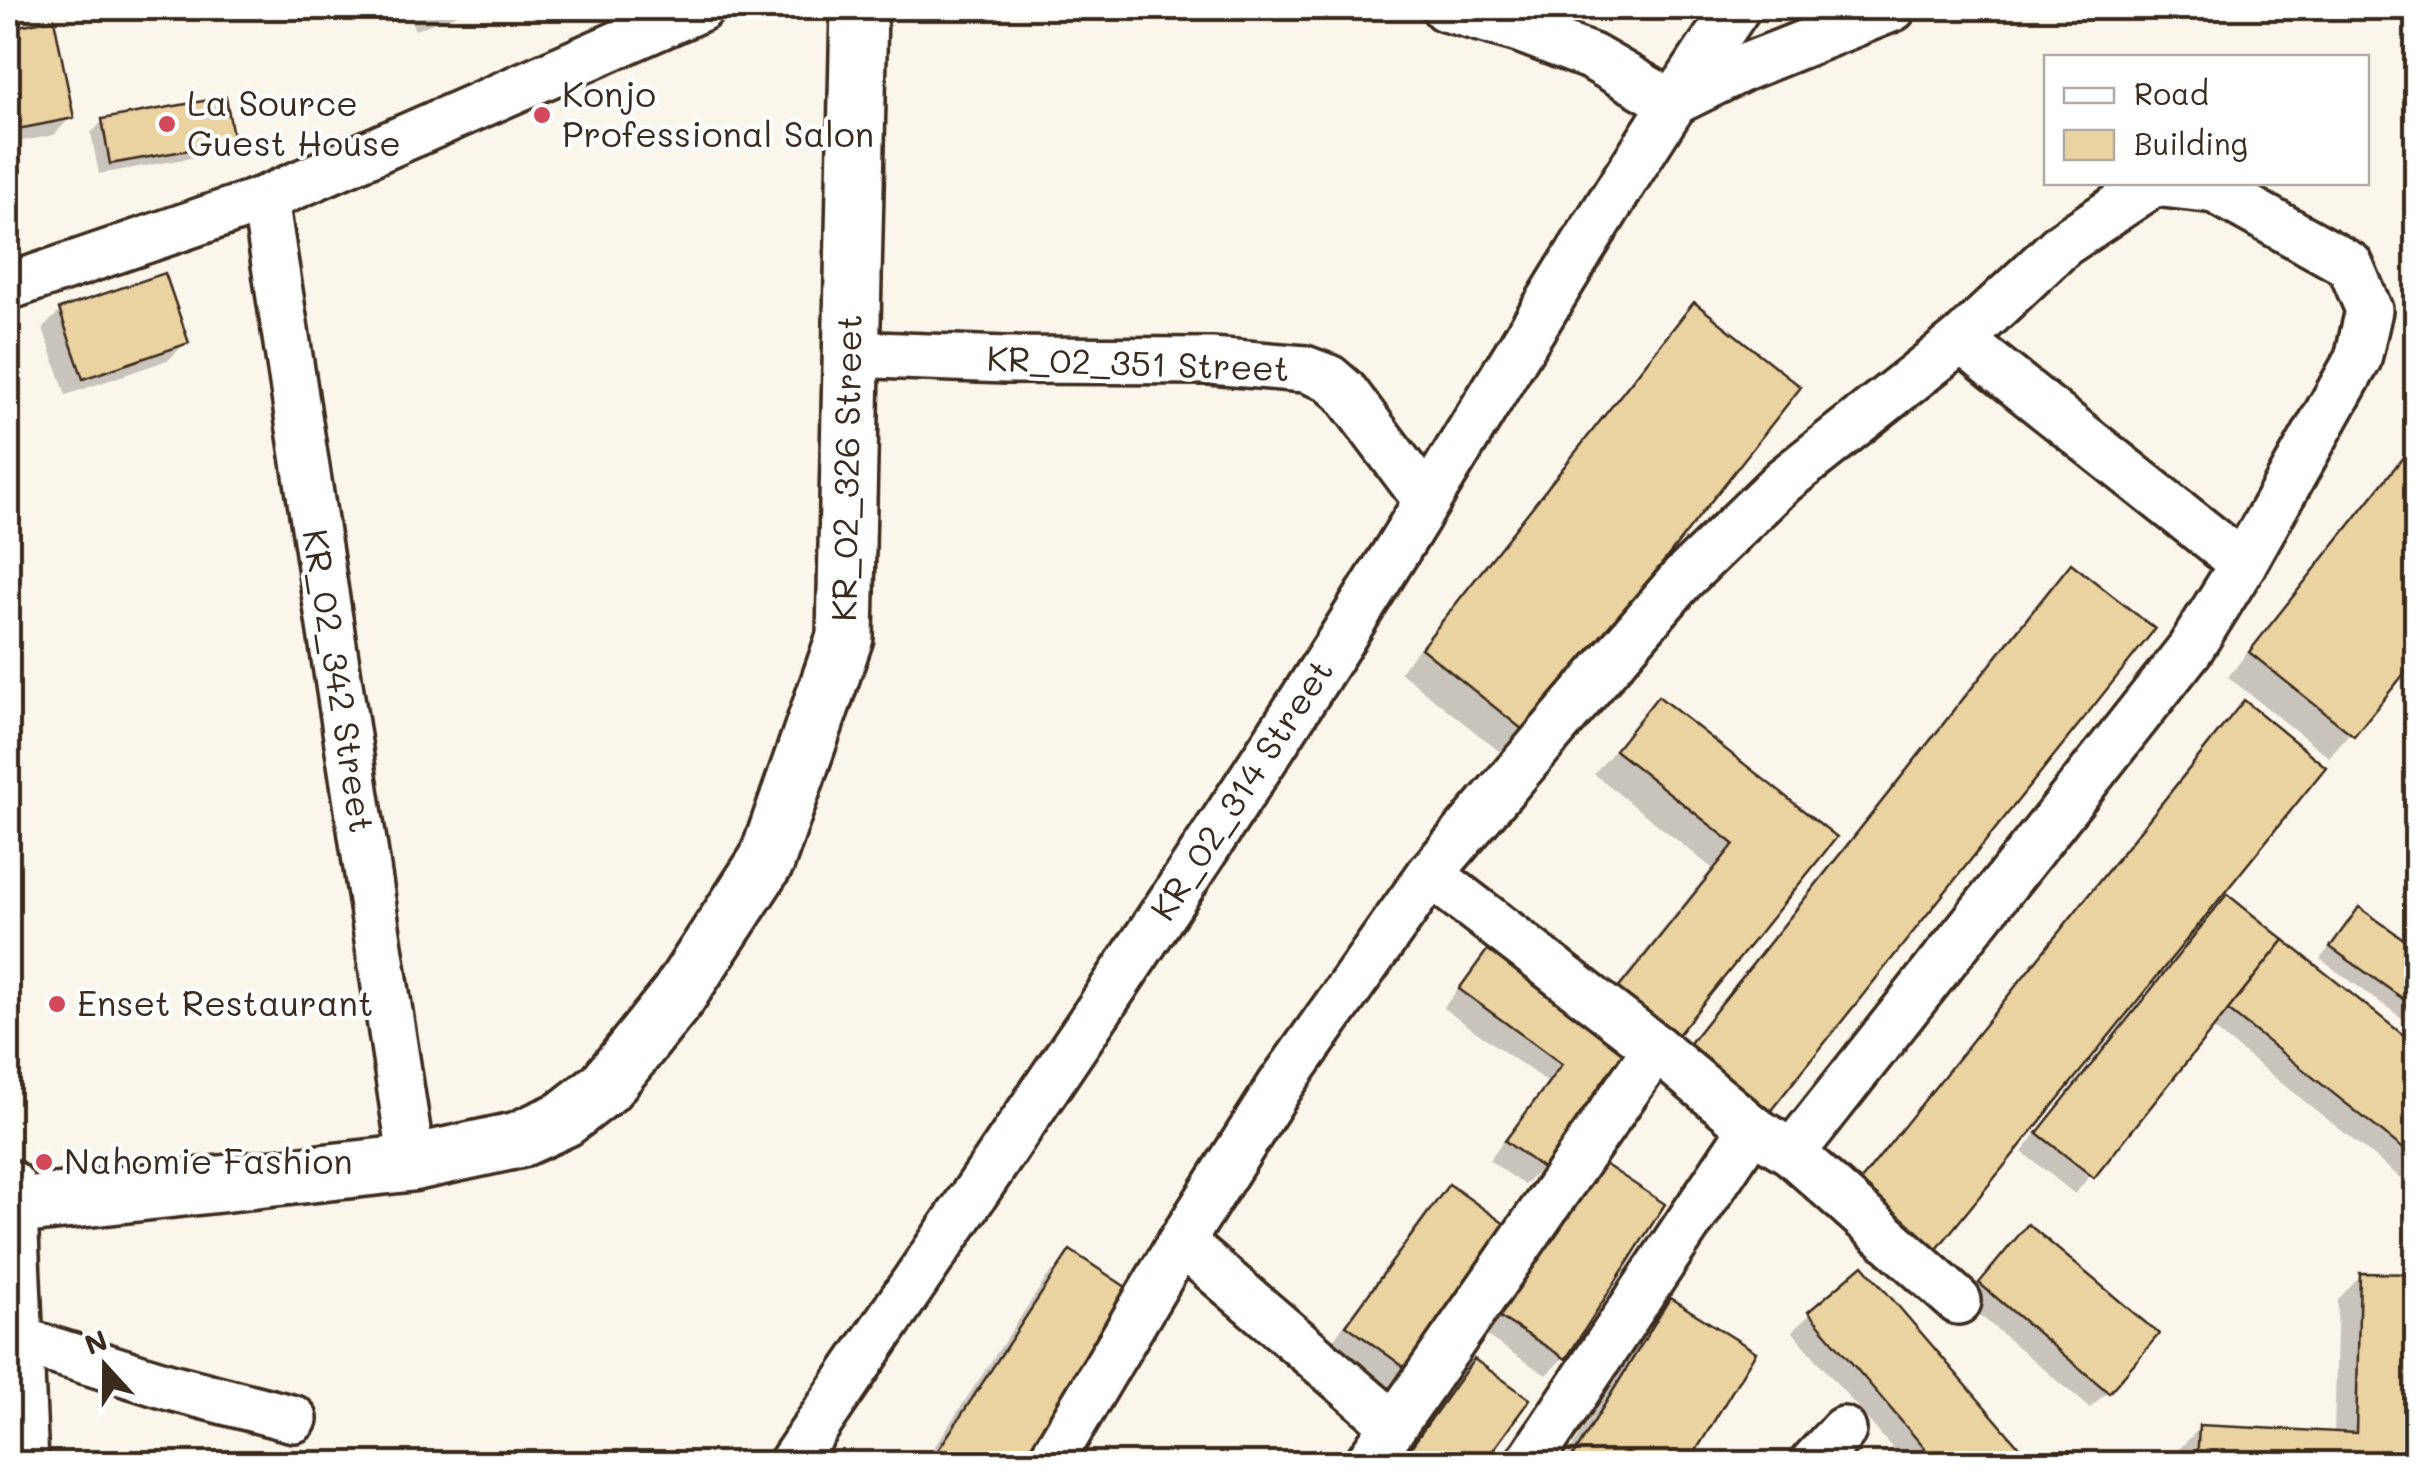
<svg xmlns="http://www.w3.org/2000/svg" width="2424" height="1471" font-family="Mali,sans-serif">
<rect width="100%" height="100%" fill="#fbf6ec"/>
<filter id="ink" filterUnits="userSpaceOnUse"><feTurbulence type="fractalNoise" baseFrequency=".01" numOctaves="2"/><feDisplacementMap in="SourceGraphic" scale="20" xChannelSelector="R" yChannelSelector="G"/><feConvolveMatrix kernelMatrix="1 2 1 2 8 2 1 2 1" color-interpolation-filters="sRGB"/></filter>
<g filter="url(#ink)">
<g fill="#0003">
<path d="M406,8H473L415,30Z"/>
<path d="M52,22L71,117L54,135L8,144V31Z"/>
<path d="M103,121L231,141L219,153L99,174L91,133Z"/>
<path d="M1695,305L1797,388L1504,755L1400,672L1672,328Z"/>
<path d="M60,311L186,343L168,360L66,395L43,328Z"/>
<path d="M2416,438V655L2329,757L2228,677Z"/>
<path d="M2071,566L2152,630L1665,1072L2048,589Z"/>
<path d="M1658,700L1833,838L1675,1034L1652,1057L1596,1013L1712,868L1594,774Z"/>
<path d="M2244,703L2201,919L2203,921L2227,897L2416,1048V1162L2401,1178L2211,1027L2075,1194L2022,1152L2191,938L2187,935L1836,1210L2221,726Z"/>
<path d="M2359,910L2416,951V1028L2320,959Z"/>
<path d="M1488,953L1627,1053L1542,1168L1524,1185L1489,1160L1547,1082L1443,1008Z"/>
<path d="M1583,1182L1564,1357L1546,1375L1485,1335Z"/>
<path d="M1449,1187L1409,1370L1391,1388L1330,1344L1431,1205Z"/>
<path d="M2011,1245L2108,1391L2090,1408L1963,1301Z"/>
<path d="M1070,1254L1018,1464H923L1047,1277Z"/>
<path d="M1862,1268L2027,1464H1906L1792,1331Z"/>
<path d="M2361,1276L2416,1277V1464H2176L2177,1451L2200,1428L2334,1434L2338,1299Z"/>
<path d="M1670,1301L1685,1464H1562L1647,1324Z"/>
<path d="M1475,1362L1480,1464H1397L1457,1380Z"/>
</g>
<g fill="#ebd2a1" stroke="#3b2a1e" stroke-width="2.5">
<path d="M54,19L74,118L8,131V28Z"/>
<path d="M226,97L234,142L110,164L102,119Z"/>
<path d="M165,273L189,343L83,379L59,309Z"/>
<path d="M1694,302L1801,387L1528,734L1421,648Z"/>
<path d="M2416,441V659L2354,736L2249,652Z"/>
<path d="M2071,563L2155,629L1768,1114L1687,1047Z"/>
<path d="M1658,696L1837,837L1677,1036L1618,989L1734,844L1615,750Z"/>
<path d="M2244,700L2326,767L1933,1254L1857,1185Z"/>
<path d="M2227,894L2284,940L2094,1178L2037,1133Z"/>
<path d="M2359,907L2416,948V1008L2330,947Z"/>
<path d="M2284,940L2416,1045V1159L2228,1010Z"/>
<path d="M1488,949L1630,1052L1544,1169L1505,1141L1562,1064L1459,989Z"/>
<path d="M1600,1161L1665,1204L1566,1359L1500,1317Z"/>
<path d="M1449,1184L1513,1230L1411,1372L1346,1325Z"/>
<path d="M2028,1224L2159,1334L2109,1393L1979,1283Z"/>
<path d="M1070,1250L1135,1293L1021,1464H929Z"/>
<path d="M1863,1265L2032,1462L2031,1464H1938L1808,1312Z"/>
<path d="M2360,1273L2416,1274V1464H2197L2199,1425L2356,1433Z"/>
<path d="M1670,1298L1756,1352L1688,1464H1568Z"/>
<path d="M1474,1359L1530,1399L1483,1464H1399Z"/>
</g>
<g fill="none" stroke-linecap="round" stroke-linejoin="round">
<defs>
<g id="street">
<path d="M1445,8L1519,29L1592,57L1672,103"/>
<path d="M1674,102L1745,67L1893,8"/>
<path d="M265,199L412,1163"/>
<path d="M8,287L265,199L701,8"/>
<path d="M1961,340L2243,564"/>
<path d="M849,354L1006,360L1211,361L1305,369L1329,378L1345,392L1426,500"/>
<path d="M1430,874L1656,1048L1752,1128L1792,1153L1958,1301"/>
<path d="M1181,1242L1393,1424"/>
<path d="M16,1339L170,1387L294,1419"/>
<path d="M791,1464C995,1163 1202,864 1394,555C1507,372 1616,186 1737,8"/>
<path d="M1049,1464L1181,1242L1282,1083L1430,874L1681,580L1783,481L1961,340L2063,244L2154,183L2215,190L2350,265L2369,310L2358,359L2243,564L2190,649L1792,1153"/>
<path d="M1367,1464L1656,1048"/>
<path d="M1528,1464L1752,1128"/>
<path d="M1812,1464L1843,1430"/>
</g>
<path id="secondary" d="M9,1207L412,1163L518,1140L564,1119L605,1087L678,996L767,860L845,637L859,8"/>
<path id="primary" d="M8,1188L20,1464"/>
</defs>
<use href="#street" stroke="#3b2a1e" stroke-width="52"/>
<use href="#secondary" stroke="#3b2a1e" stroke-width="62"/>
<use href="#primary" stroke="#3b2a1e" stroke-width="62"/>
<use href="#street" stroke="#fff" stroke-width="45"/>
<use href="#secondary" stroke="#fff" stroke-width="55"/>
<use href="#primary" stroke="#fff" stroke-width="55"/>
</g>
</g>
<g fill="#d1495b" stroke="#fff" stroke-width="4">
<circle cx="542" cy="115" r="10"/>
<circle cx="167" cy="124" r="10"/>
<circle cx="57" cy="1004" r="10"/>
<circle cx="44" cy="1162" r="10"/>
</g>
<g text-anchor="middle" stroke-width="8" stroke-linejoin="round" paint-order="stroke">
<g font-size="35" fill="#3b2a1e" stroke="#fff" text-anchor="start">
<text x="562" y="107">Konjo<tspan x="562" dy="40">Professional Salon</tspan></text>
<text x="187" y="116">La Source<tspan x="187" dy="40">Guest House</tspan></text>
<text x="77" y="1016">Enset Restaurant</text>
<text x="64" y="1174">Nahomie Fashion</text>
</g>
<g font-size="35" fill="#3b2a1e" stroke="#fff">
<text transform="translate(1138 364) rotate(2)" y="12">KR_02_351 Street</text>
<text transform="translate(847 468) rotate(-89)" y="12">KR_02_326 Street</text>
<text transform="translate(338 681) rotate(81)" y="12">KR_02_342 Street</text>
<text transform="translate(1242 790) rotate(-57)" y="12">KR_02_314 Street</text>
</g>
</g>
<rect width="2424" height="1471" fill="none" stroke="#fff" stroke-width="40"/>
<rect x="20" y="20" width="2384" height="1431" fill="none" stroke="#3b2a1e" stroke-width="4" filter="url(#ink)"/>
<rect x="2044" y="55" width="325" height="130" fill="#ffffff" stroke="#b1aaa5" stroke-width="2.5"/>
<rect x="2064" y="88" width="50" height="15" fill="#ffffff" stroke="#b1aaa5" stroke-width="2.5"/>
<text x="2134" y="105" font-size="30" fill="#3b2a1e">Road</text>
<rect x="2064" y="130" width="50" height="30" fill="#ebd2a1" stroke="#b1aaa5" stroke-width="2.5"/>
<text x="2134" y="155" font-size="30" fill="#3b2a1e">Building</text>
<g transform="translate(105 1366) rotate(339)" stroke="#ffffff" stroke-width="8" paint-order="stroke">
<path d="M0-8L18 38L0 25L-18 38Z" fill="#3b2a1e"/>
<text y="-15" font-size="28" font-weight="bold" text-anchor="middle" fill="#3b2a1e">N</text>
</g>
</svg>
